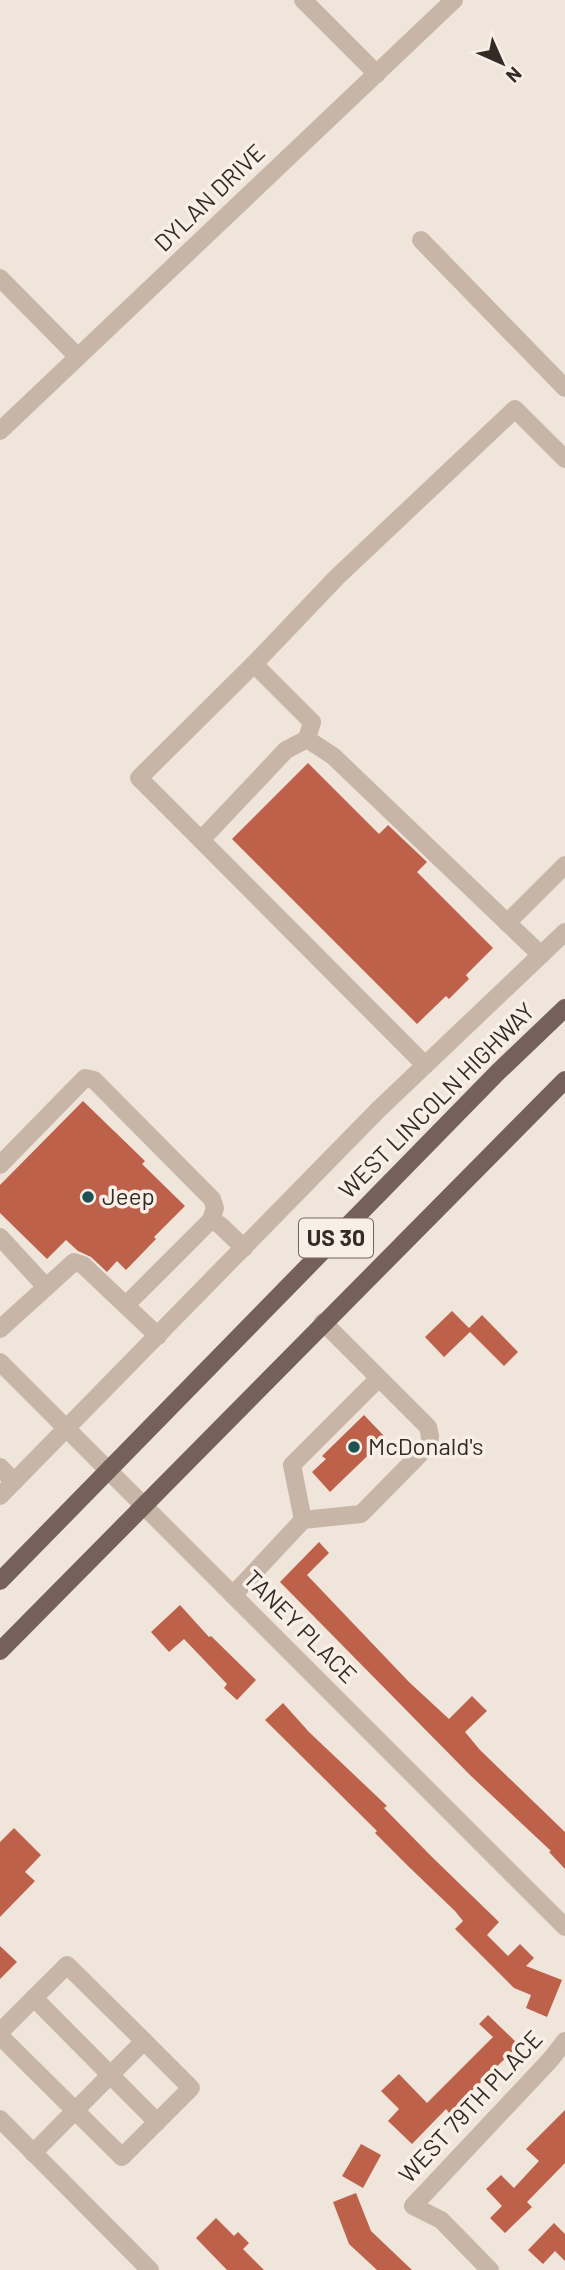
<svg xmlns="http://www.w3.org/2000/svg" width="565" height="2270" font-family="Barlow,sans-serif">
<rect width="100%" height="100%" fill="#f0e5db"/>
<g fill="#be614a">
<path d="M308,763L379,834L388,825L427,862L417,872L493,948L466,975L469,979L449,999L446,996L417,1024L232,839Z"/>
<path d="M83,1101L145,1161L142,1164L185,1206L154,1237L156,1239L126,1270L117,1261L107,1272L91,1257L78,1251L66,1240L47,1259L0,1213V1185Z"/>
<path d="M452,1311L469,1328L482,1315L518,1352L504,1366L470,1332L444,1357L425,1337Z"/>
<path d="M364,1415L386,1438L330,1492L312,1472L326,1459L322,1456Z"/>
<path d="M319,1542L329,1553L307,1575L409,1682L449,1719L472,1696L487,1711L465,1732L480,1750L565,1832V1869L549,1852L551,1851L471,1776L280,1582Z"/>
<path d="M180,1605L209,1637L211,1636L256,1680L237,1700L224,1688L227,1684L184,1639L169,1652L151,1632Z"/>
<path d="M283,1703L309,1732L387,1806L384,1808L431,1856L499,1922L487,1935L508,1956L520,1944L534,1958L526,1966L562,1980L547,2017L526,2008L531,1995L514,1988L455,1929L463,1921L455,1911L408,1866L375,1833L377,1831L265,1720Z"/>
<path d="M14,1828L41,1855L25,1872L35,1881L0,1917V1842Z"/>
<path d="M0,1946L17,1962L0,1979Z"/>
<path d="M488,2015L519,2045L449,2113L446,2109L412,2144L388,2121L399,2109L381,2091L399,2074L427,2103L493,2037L479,2024Z"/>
<path d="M565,2110V2163L527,2202L532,2207L505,2233L490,2218L502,2206L486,2189L501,2175L514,2188L539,2161L526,2149Z"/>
<path d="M361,2144L381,2155L363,2188L342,2176Z"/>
<path d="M356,2193L371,2231L412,2270H377L349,2244L333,2202Z"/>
<path d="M216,2218L234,2236L238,2232L249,2243L243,2249L264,2270H227L196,2238Z"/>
<path d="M554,2223L565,2234V2261L555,2251L543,2264L528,2250Z"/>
</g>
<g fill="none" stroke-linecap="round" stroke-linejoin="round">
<g stroke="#c7b5a8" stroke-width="18">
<path d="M303,0L377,74"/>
<path d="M421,240L565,388"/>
<path d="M0,278L78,357"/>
<path d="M0,431L454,0"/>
<path d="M307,739L312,722L254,664L337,577L515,409L565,459"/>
<path d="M201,840L139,778L254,664"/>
<path d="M507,923L565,865"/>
<path d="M425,1065L201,840L286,750L307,739L333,756L541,955"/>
<path d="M0,1165L85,1078L94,1080L212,1199L215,1208L211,1220"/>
<path d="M0,1237L46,1287"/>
<path d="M126,1305L211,1220L220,1225L244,1248"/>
<path d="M0,1329L74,1262L83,1265L158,1336"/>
<path d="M0,1362L565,1927"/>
<path d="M0,1467L14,1482"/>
<path d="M0,1496L378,1110L565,932"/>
<path d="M303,1520L292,1465L378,1379"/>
<path d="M233,1595L303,1520L361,1514L429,1445L430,1436L428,1427L323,1322"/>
<path d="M34,1998L157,2122"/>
<path d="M0,2032L67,1965L144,2041L33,2153"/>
<path d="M0,2036L122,2157L191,2088L144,2041"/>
<path d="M0,2119L150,2270"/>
<path d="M490,2270L441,2220L413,2206L551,2059L565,2041"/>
</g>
<g stroke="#756159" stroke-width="18">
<path d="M0,1581L498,1072L565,1008"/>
<path d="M0,1651L565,1080"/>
</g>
</g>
<g fill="#205253" stroke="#f8efe7" stroke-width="2.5">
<circle cx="88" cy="1197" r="7"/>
<circle cx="354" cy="1447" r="7"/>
</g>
<g text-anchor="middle" stroke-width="7" stroke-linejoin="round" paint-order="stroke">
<rect fill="#f8efe7" stroke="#6f6661" stroke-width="2" x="299" y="1218.5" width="74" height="39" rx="5"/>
<g font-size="23" font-weight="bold" fill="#342b27">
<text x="336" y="1246">US 30</text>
</g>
<g font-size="24" fill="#342b27" stroke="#f8efe7">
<text transform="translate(210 198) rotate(-44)" y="8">DYLAN DRIVE</text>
<text transform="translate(437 1101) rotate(-45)" y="8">WEST LINCOLN HIGHWAY</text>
<text transform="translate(300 1627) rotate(45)" y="8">TANEY PLACE</text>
<text transform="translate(471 2107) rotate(-47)" y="8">WEST 79TH PLACE</text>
</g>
<g font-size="24" fill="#342b27" stroke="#f8efe7" text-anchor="start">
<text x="102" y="1205">Jeep</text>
<text x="368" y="1455">McDonald's</text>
</g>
</g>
<g transform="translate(502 63) rotate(135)" stroke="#f8efe7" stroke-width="5" paint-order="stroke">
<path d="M0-5L12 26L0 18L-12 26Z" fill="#342b27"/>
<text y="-10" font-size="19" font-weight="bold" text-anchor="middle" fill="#342b27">N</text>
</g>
</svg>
